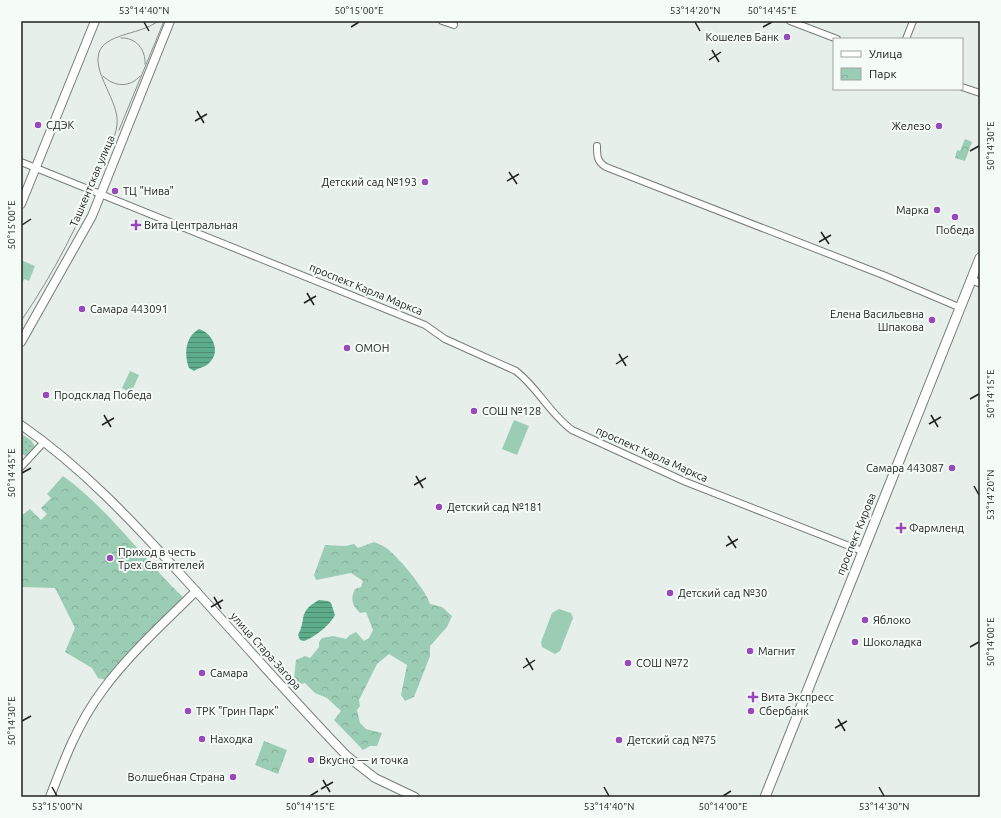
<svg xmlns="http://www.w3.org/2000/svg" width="1001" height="818" font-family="Ubuntu,sans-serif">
<defs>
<pattern id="grass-dots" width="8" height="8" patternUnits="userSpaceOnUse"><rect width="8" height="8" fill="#9bccb4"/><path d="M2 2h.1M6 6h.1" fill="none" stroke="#85af9a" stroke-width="1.8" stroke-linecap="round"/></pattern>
<pattern id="park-crowns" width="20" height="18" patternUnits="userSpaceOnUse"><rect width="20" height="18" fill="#9bccb4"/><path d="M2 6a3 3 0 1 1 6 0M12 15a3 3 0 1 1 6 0" fill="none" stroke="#85af9a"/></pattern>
<pattern id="water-rules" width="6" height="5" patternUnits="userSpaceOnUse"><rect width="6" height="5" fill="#5dad8b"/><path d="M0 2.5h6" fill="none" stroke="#4c8c71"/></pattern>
</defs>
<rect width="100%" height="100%" fill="#e7efeb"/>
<path fill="url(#grass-dots)" d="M21,434L31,440L35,446L27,457L21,453Z"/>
<g fill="url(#park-crowns)">
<path d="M965,139L972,142L965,161L955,158L957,150L960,151Z"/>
<path d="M63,476C109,509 142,558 183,597L128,654L106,680L98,678L92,668L65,652L75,628L55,588L21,587V516L30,509L41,520L47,514L41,508L51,498L47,494Z"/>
<path d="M374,542C378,544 382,545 385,547C397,555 426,590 430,604L442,607L452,616L447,627L430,646V656L414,697L405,701L401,695L407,665L389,654L377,664L359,700L360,706L357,710L360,723L366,729L382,733L377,746H370L363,750L334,720L341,711L327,698L315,693L305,683L301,684L294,678L296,660L305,656L310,658L319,647V642L322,638L333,636L346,639L350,635L356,632L364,641L369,638L373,630L366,612L360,613C352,605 350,599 355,589L361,587L363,581L351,573L316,580L314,575L325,545L346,546L354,544L358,548Z"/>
<path d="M264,741L287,750L278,774L255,765Z"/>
</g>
<g fill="#9bccb4">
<path d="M21,260L35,266L29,281L24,279L21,287Z"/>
<path d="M130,371L139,375L131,393L122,388Z"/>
<path d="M514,420L529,426L517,455L502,449Z"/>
<path d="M559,609L571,613L573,618L560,651L555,654L542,647L541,642L552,613Z"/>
</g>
<g fill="url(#water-rules)">
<path d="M199,329C213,333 222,353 208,364C205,367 198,368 194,371L189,368C184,354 185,337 199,329Z"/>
<path d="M319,600L328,601L331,603L335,615C330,625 315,637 304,641L300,640L298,635C307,619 297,612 319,600Z"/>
</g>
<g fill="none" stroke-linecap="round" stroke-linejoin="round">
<defs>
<g id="minor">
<path d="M442,21L454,25"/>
<path d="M790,21L837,39"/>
<path d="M906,39L913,21"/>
<path d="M962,87L980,93"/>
<path d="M597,146C597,156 597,162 606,167L883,275L961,308"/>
<path d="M21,162L425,325L445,339L516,371C538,388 550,414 572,430L686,482L862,551"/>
<path d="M21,467L44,442"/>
</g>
<path id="tertiary" d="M971,280L980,283"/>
<g id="secondary">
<path d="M21,204L95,21"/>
<path d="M21,342L92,216L170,21"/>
<path d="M21,425C83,468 133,522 184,578C238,637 291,698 347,756L375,778L415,797"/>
<path d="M50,797C64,760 78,723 102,691C129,654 164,623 196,591"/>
</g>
<path id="primary" d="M765,797L980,258"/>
</defs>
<use href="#minor" stroke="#757c78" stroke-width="8"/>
<use href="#tertiary" stroke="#757c78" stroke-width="9"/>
<use href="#secondary" stroke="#757c78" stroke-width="10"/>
<use href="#primary" stroke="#757c78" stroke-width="11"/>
<use href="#minor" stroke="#fff" stroke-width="6"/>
<use href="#tertiary" stroke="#fff" stroke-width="7"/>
<use href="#secondary" stroke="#fff" stroke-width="8"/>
<use href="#primary" stroke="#fff" stroke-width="9"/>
<g stroke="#8a8f8d" stroke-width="1">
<path d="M121,38C136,37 146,50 145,64"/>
<path d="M103,76C114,87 130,88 140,76"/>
<path d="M119,130L164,21"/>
<path d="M21,321C54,273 80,222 101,168C107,155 115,139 117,125C120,101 90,71 100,50C109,33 143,34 158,21"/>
</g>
</g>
<path fill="none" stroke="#202221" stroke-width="1.5" d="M144,22L149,31M695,22L700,31M351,27L359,22M763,27L772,22M712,50L719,62M709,60L721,52M197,111L204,123M195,121L207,114M970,151L979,146M509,172L517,184M507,181L519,174M22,225L31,219M821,232L829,244M819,242L831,235M307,293L314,305M304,303L316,296M619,354L626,366M616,364L628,356M970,399L979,394M104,415L111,427M931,415L938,427M929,424L941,417M102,425L114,418M22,473L31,468M416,476L423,488M414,485L426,478M974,486L979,495M728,536L736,548M726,546L738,539M214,597L221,609M211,607L223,600M970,647L979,642M526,658L533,670M523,668L535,660M838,719L845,731M22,721L31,716M835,728L847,721M323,780L330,792M52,787L57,796M604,787L609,796M879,787L884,796M321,789L333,782M310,796L318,791M723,796L731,791"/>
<g fill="#9749b9" stroke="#f5fcf8" stroke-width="1.5">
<circle cx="787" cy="37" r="4"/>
<circle cx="38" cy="125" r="4"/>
<circle cx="939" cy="126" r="4"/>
<circle cx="425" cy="182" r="4"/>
<circle cx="115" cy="191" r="4"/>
<circle cx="937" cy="210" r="4"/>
<circle cx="955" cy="217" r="4"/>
<path d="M134 219h4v4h4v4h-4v4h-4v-4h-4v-4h4z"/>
<circle cx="82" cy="309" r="4"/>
<circle cx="932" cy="320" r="4"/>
<circle cx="347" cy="348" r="4"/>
<circle cx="46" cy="395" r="4"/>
<circle cx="474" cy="411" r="4"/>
<circle cx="952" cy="468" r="4"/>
<circle cx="439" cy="507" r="4"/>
<path d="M899 522h4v4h4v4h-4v4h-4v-4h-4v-4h4z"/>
<circle cx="110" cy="558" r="4"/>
<circle cx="670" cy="593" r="4"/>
<circle cx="865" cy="620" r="4"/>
<circle cx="855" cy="642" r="4"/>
<circle cx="750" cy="651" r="4"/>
<circle cx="628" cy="663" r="4"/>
<circle cx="202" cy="673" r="4"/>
<path d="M751 691h4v4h4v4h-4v4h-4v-4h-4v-4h4z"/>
<circle cx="188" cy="711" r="4"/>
<circle cx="751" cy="711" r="4"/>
<circle cx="202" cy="739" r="4"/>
<circle cx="619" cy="740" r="4"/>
<circle cx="311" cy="760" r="4"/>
<circle cx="233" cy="777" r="4"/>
</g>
<g text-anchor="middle" stroke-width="4" stroke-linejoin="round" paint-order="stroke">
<g font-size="11" fill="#202221" stroke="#f5fcf8" text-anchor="start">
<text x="779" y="41" text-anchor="end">Кошелев Банк</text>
<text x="46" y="129">СДЭК</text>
<text x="931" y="130" text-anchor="end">Железо</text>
<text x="417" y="186" text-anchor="end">Детский сад №193</text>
<text x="123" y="195">ТЦ "Нива"</text>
<text x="929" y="214" text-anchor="end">Марка</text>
<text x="144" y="229">Вита Центральная</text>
<text x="955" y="234" text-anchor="middle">Победа</text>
<text x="90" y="313">Самара 443091</text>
<text x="924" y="318" text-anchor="end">Елена Васильевна<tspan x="924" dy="13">Шпакова</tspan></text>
<text x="355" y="352">ОМОН</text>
<text x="54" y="399">Продсклад Победа</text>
<text x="482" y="415">СОШ №128</text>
<text x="944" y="472" text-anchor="end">Самара 443087</text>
<text x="447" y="511">Детский сад №181</text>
<text x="909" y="532">Фармленд</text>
<text x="118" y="556">Приход в честь<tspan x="118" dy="13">Трех Святителей</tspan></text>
<text x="678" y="597">Детский сад №30</text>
<text x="873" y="624">Яблоко</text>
<text x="863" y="646">Шоколадка</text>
<text x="758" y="655">Магнит</text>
<text x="636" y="667">СОШ №72</text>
<text x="210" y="677">Самара</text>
<text x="761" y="701">Вита Экспресс</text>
<text x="196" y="715">ТРК "Грин Парк"</text>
<text x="759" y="715">Сбербанк</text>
<text x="210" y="743">Находка</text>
<text x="627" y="744">Детский сад №75</text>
<text x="319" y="764">Вкусно — и точка</text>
<text x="225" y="781" text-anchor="end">Волшебная Страна</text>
</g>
<g font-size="11" fill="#202221" stroke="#f5fcf8">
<text transform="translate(92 181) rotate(-67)" y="4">Ташкентская улица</text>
<text transform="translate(366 289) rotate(22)" y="4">проспект Карла Маркса</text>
<text transform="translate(652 454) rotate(24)" y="4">проспект Карла Маркса</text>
<text transform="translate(856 534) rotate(-68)" y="4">проспект Кирова</text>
<text transform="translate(266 651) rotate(48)" y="4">улица Стара-Загора</text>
</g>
</g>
<rect width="1001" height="818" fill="none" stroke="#f5fcf8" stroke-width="44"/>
<rect x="833" y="38" width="130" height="52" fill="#f5fcf8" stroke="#a0a5a2"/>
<rect x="841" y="51" width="20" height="6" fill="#ffffff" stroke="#a0a5a2"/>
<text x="869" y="58" font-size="12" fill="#202221">Улица</text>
<rect x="841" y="68" width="20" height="12" fill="url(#park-crowns)" stroke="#a0a5a2"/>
<text x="869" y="78" font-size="12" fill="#202221">Парк</text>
<rect x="22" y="22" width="957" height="774" fill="none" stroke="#202221" stroke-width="1.5"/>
<g font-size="10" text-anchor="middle" fill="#202221">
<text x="144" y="14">53°14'40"N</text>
<text x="359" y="14">50°15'00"E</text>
<text x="695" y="14">53°14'20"N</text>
<text x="772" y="14">50°14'45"E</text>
<text transform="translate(990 146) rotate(-90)" y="4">50°14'30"E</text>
<text transform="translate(11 225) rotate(-90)" y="4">50°15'00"E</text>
<text transform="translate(990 394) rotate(-90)" y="4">50°14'15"E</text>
<text transform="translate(11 473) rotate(-90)" y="4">50°14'45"E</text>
<text transform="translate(990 495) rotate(-90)" y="4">53°14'20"N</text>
<text transform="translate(990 642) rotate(-90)" y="4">50°14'00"E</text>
<text transform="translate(11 721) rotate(-90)" y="4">50°14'30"E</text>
<text x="57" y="810">53°15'00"N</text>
<text x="310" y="810">50°14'15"E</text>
<text x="609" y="810">53°14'40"N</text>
<text x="723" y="810">50°14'00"E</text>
<text x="884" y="810">53°14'30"N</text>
</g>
</svg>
